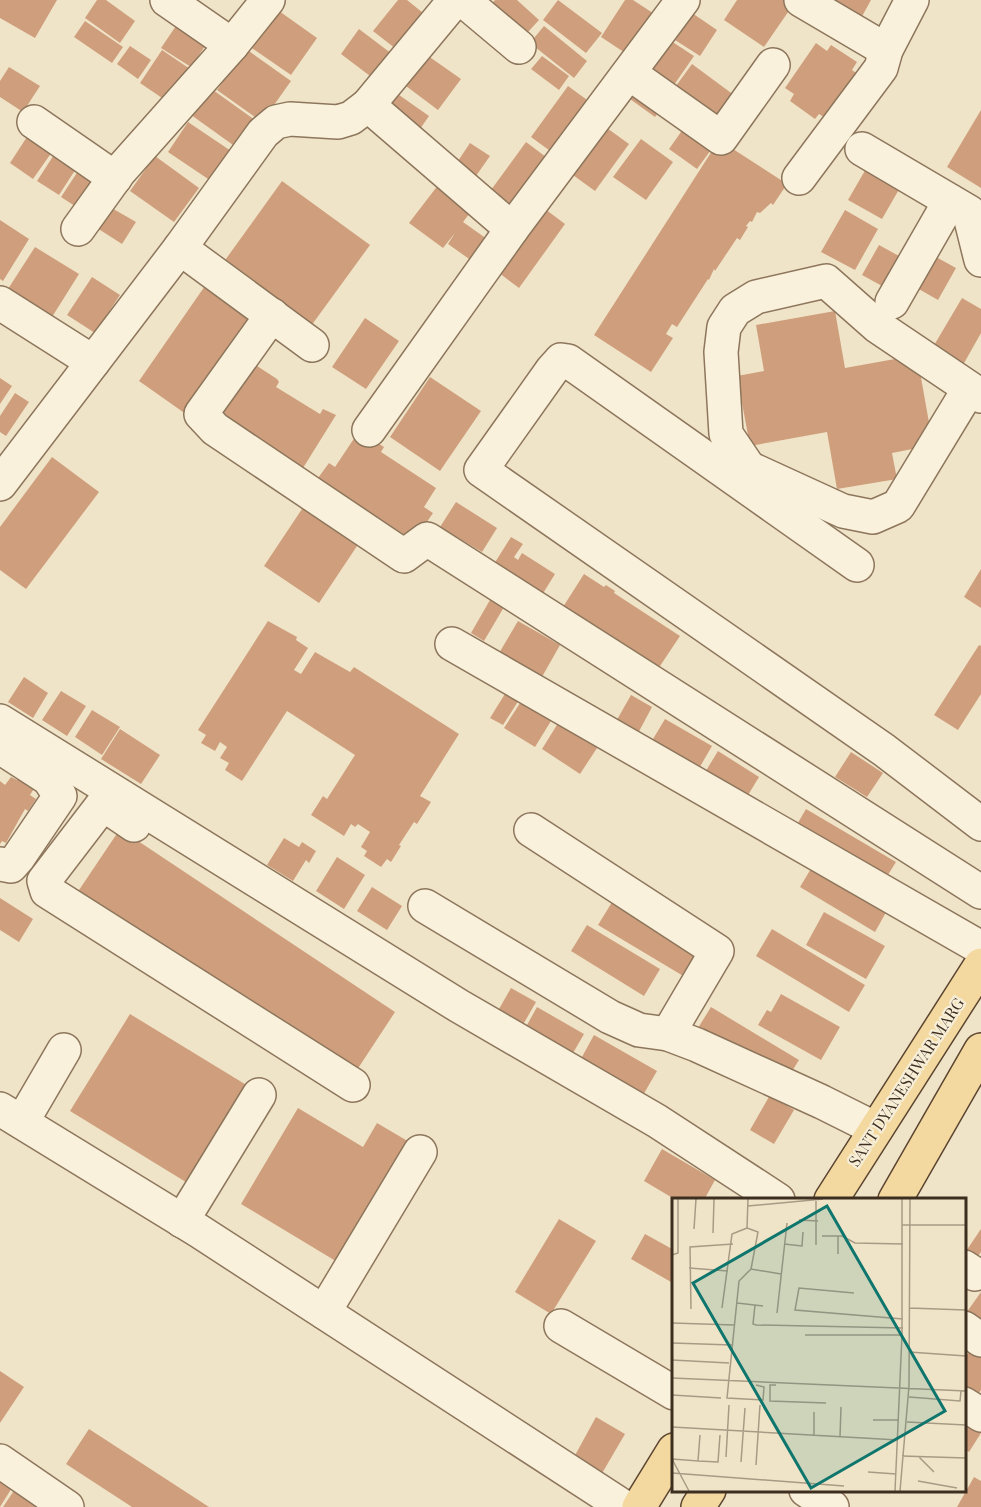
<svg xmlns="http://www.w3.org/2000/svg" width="981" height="1507" font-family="'Playfair Display',serif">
<rect width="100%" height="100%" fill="#f0e4c8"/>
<g fill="#cf9f7d">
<path d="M0,0H57L35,38L0,18Z"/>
<path d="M97,0H106L135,21L120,43L85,18Z"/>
<path d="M398,0H407L433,21L405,56L373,31Z"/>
<path d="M495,0H517L539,20L518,43L484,12Z"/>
<path d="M558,0L602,33L586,53L543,20Z"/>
<path d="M625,0H633L662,19L636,60L601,37Z"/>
<path d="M737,0H792L795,2L764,47L724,20Z"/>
<path d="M825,0H871L860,20Z"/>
<path d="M272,6L317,38L291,75L246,44Z"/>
<path d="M692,13L717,30L700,56L675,40Z"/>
<path d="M180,20L209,40L191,67L161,48Z"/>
<path d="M85,21L123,47L112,63L74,37Z"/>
<path d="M544,26L587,61L574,78L530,43Z"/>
<path d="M359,29L396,57L378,82L341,54Z"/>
<path d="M668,39L694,56L674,85L648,68Z"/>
<path d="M816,43L827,51L831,45L857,62L852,70L862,77L832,122L819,114L815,119L790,101L794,94L785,88Z"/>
<path d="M130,46L151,60L138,79L117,64Z"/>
<path d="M246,49L291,81L262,122L217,90Z"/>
<path d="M162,50L193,71L171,104L140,83Z"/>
<path d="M424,53L461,79L438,110L402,83Z"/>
<path d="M542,56L569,76L559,90L531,69Z"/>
<path d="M692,64L742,101L720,130L670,94Z"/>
<path d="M9,67L40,86L23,112L0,97V81Z"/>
<path d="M633,80L665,103L655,117L623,94Z"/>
<path d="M206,85L259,123L240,150L187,112Z"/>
<path d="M568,86L594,105L557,156L531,137Z"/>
<path d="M392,90L429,116L420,129L383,103Z"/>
<path d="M981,110V188L947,167Z"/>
<path d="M188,122L234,153L214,183L168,152Z"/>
<path d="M688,122L716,143L697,169L669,149Z"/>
<path d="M600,123L629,144L595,191L566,170Z"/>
<path d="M34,126L59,142L33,179L10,163Z"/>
<path d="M641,139L673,162L646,200L613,177Z"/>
<path d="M719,140L787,184L773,205L771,203L760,213L757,212L752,222L750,221L746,226L748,227L740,240L737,238L715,271L714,269L709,280L708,279L677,327L672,324L666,334L673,338L651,372L594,335Z"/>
<path d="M526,142L550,160L515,207L491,190Z"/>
<path d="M470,143L490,156L471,183L452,170Z"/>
<path d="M61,144L83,158L59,195L37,181Z"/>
<path d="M155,156L199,188L174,222L130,191Z"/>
<path d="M84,162L107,177L84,212L61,197Z"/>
<path d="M867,167L901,186L882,219L848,200Z"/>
<path d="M442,180L476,205L463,222L494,244L479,266L448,244L455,233L443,248L409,223Z"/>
<path d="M282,181L370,245L311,326L223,263Z"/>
<path d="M541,206L565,224L519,288L494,269Z"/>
<path d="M110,207L136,222L122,244L97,228Z"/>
<path d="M845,210L878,229L855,270L821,252Z"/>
<path d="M0,220L29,239L3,281L0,279Z"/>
<path d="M879,245L910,262L893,292L862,275Z"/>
<path d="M35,247L79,274L52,317L8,289Z"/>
<path d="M927,252L956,268L938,300L910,284Z"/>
<path d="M92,277L120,295L95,333L67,315Z"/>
<path d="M207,283L257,318L216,365L183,412L139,381Z"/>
<path d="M962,298L981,309V333L963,365L933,347Z"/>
<path d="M835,311L845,368L917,355L933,445L892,453L897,479L837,489L827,432L750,446L737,376L764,371L756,325Z"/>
<path d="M365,318L399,341L366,389L332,367Z"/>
<path d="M251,362L277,379L279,382L276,387L320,414L323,409L336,415L303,468L218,415Z"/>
<path d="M430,377L481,411L440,471L390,437Z"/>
<path d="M0,378L12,386L0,404Z"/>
<path d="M15,393L29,402L6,436L0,432V416Z"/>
<path d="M359,431L384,447L381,452L436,488L424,507L433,513L414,541L318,478L329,463L335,467Z"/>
<path d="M52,457L99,492L26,589L0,570V527Z"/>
<path d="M456,502L497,528L482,552L440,527Z"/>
<path d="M304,506L359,543L319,603L264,566Z"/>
<path d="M511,537L523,544L514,557L518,560L522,553L555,574L542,595L494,564Z"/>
<path d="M981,569V608L964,597Z"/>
<path d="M584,574L604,587L606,585L615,591L614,593L680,636L658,669L563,607Z"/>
<path d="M490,600L504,607L484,641L471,633Z"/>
<path d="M268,621L297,637L296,640L308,648L294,670L301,674L315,652L350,672L354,667L459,734L420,796L431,802L417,824L414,822L399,845L401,846L391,862L387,859L381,867L364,856L367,851L361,847L370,832L358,824L355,827L351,824L344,836L311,815L323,796L327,799L355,755L287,711L242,781L225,770L229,763L220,758L227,747L220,742L215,751L201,743L206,735L198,730Z"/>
<path d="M518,621L560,645L538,684L495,660Z"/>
<path d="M979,645L981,646V694L958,730L934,715Z"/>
<path d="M24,677L48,693L33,718L8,702Z"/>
<path d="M513,681L526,689L503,725L490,718Z"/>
<path d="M529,689L559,708L535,747L504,728Z"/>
<path d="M61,691L86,706L67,736L42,720Z"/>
<path d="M631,695L652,707L636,737L614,725Z"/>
<path d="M92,710L120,727L102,755L75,737Z"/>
<path d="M665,719L712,746L694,777L647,749Z"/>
<path d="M560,720L599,745L580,774L542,749Z"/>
<path d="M120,729L160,755L141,784L101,759Z"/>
<path d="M718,751L759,777L742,805L701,779Z"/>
<path d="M851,752L883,773L867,797L835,777Z"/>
<path d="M25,768L40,779L30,795L36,799L28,811L25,809L6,843L2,841L0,844V781L5,785L11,777L17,780Z"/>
<path d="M806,809L896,862L881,886L792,833Z"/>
<path d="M120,829L395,1012L353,1076L77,893Z"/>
<path d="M284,838L299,847L302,842L316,851L309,863L306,860L293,881L267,865Z"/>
<path d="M337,857L365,875L344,909L316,891Z"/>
<path d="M815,862L889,907L875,932L800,887Z"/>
<path d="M372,887L402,906L387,930L357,911Z"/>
<path d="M0,898L33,919L19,942L0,930Z"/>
<path d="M614,899L705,955L690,980L598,925Z"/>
<path d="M824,912L885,946L866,979L806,945Z"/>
<path d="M587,925L660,969L644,996L571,951Z"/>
<path d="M772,929L865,985L849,1012L756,956Z"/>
<path d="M511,988L536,1002L520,1030L495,1016Z"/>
<path d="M781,994L840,1027L821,1060L758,1025L767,1010L771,1012Z"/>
<path d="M537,1007L584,1034L569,1060L522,1034Z"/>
<path d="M711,1007L799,1060L786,1081L698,1028Z"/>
<path d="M130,1014L253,1089L194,1187L70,1111Z"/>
<path d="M594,1035L657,1071L639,1102L577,1066Z"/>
<path d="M770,1095L794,1110L774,1144L750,1130Z"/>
<path d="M298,1108L363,1147L377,1123L411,1143L339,1263L241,1204Z"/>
<path d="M662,1149L715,1180L704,1200H676L644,1181Z"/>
<path d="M559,1219L596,1241L551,1314L515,1292Z"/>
<path d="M981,1229V1252L973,1263L964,1254Z"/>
<path d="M645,1234L674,1250V1277L671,1282L631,1259Z"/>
<path d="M981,1292V1331L964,1316Z"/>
<path d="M972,1348L981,1354V1390L978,1395L964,1386V1359Z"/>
<path d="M0,1371L24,1387L0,1423Z"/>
<path d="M964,1408L981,1418V1433L969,1452L964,1449Z"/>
<path d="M596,1417L625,1434L601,1475L573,1459Z"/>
<path d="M89,1429L209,1507H132L66,1464Z"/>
<path d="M0,1473L15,1483L0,1507Z"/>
<path d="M974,1477L981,1481V1507H957Z"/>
<path d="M17,1486L50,1507H3Z"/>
</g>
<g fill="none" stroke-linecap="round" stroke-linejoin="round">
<defs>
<g id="minor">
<path d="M167,0L232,45"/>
<path d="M463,0L519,47"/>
<path d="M801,0L886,50"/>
<path d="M629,73L721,138L773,65"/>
<path d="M368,105L455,0"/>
<path d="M34,122L115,178"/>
<path d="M862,149L969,212L981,260"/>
<path d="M799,178L881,68L886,50L912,0"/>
<path d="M78,229L119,172L232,45L268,0"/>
<path d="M180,248L312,345"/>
<path d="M892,302L950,201"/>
<path d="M0,303L93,362"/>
<path d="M272,315L201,414L215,429L404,556L427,539L981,892"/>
<path d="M969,389L898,506L873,517L843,511L749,468L726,434L721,352L724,327L735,310L756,297L826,281L877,326L981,396"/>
<path d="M369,430L512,229L683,0"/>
<path d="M0,484L180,248L263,133L276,122L290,119L338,122L351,118L368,105L512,229"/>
<path d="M857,565L568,361L561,360L552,370L481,470L884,750L981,824"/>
<path d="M452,644L981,948"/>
<path d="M0,721L459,1006L657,1121L778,1200"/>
<path d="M134,825L103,804L44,881L47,891L353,1085"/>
<path d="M531,830L717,951L668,1034"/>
<path d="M0,864L11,866L18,858L60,796L49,779L9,753"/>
<path d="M425,906L610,1017L639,1030L668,1034L697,1045L822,1102L876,1129"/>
<path d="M0,1109L199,1231L624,1507"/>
<path d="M22,1122L64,1050"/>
<path d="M182,1221L259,1095"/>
<path d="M964,1267L975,1274"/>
<path d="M324,1312L420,1152"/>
<path d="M561,1326L674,1393"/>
<path d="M964,1328L981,1340"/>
<path d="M964,1404L981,1415"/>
<path d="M0,1461L67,1507"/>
<path d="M806,1490L832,1507"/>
</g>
<g id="major">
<path d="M831,1200L981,965"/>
<path d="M895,1200L981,1050"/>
<path d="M639,1507L674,1450"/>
<path d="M698,1507L709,1490"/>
</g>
</defs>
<use href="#minor" stroke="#8d765c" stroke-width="36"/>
<use href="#major" stroke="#5b4430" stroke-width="36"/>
<use href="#minor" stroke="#faf1dc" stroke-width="33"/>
<use href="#major" stroke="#f3d9a0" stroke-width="33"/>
</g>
<g text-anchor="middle" stroke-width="4.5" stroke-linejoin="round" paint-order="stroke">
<g font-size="16" fill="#3d2e20" stroke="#f7eed8">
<text transform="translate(906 1082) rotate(-57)" y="6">SANT DYANESHWAR MARG</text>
</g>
</g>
<g transform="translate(672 1198)">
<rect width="294" height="294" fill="#f0e4c8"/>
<path fill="none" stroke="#a89b85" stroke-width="1.5" d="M76,1L75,30L86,34L79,71M76,8L151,1M127,22L146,23M230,27H294M22,31L24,1M41,35L42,1M150,38H170L183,45L231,46M166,38V56M112,46L130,48L131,34M144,47V1M0,57L6,55V1M17,70L56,73M182,95L127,90L123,112L231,121M65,105L91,108M83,107L81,126L84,127L231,130M50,110L60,36L75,30M237,110L294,112M19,111L18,49L61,46M105,115L115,25M0,125L62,127M133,137H230M0,145L60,147M237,154L294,158M0,162L57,165M0,180L294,193M84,187L92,189L91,202L55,200L67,83L79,71L109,76M104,187H98V203L154,205M0,197L49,200M237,199L288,203L289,193M201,222H227M235,224L294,227M0,229L226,242M142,237V214M168,239L169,209M230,258L294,260M54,259L57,207M247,259L262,274M0,261L26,263L28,237M0,261L17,293M26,263L46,264L48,237M69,264L73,210M84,267L88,207M196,274L224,276M0,275L172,288M246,283L285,290M223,293L230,137V1M228,293L237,188L238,1"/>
<path fill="#0f766e" fill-opacity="0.15" stroke="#0f766e" stroke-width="3" d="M155,8L273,213L139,290L21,85Z"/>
<rect width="294" height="294" fill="none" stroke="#3d2e20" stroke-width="3"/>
</g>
</svg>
